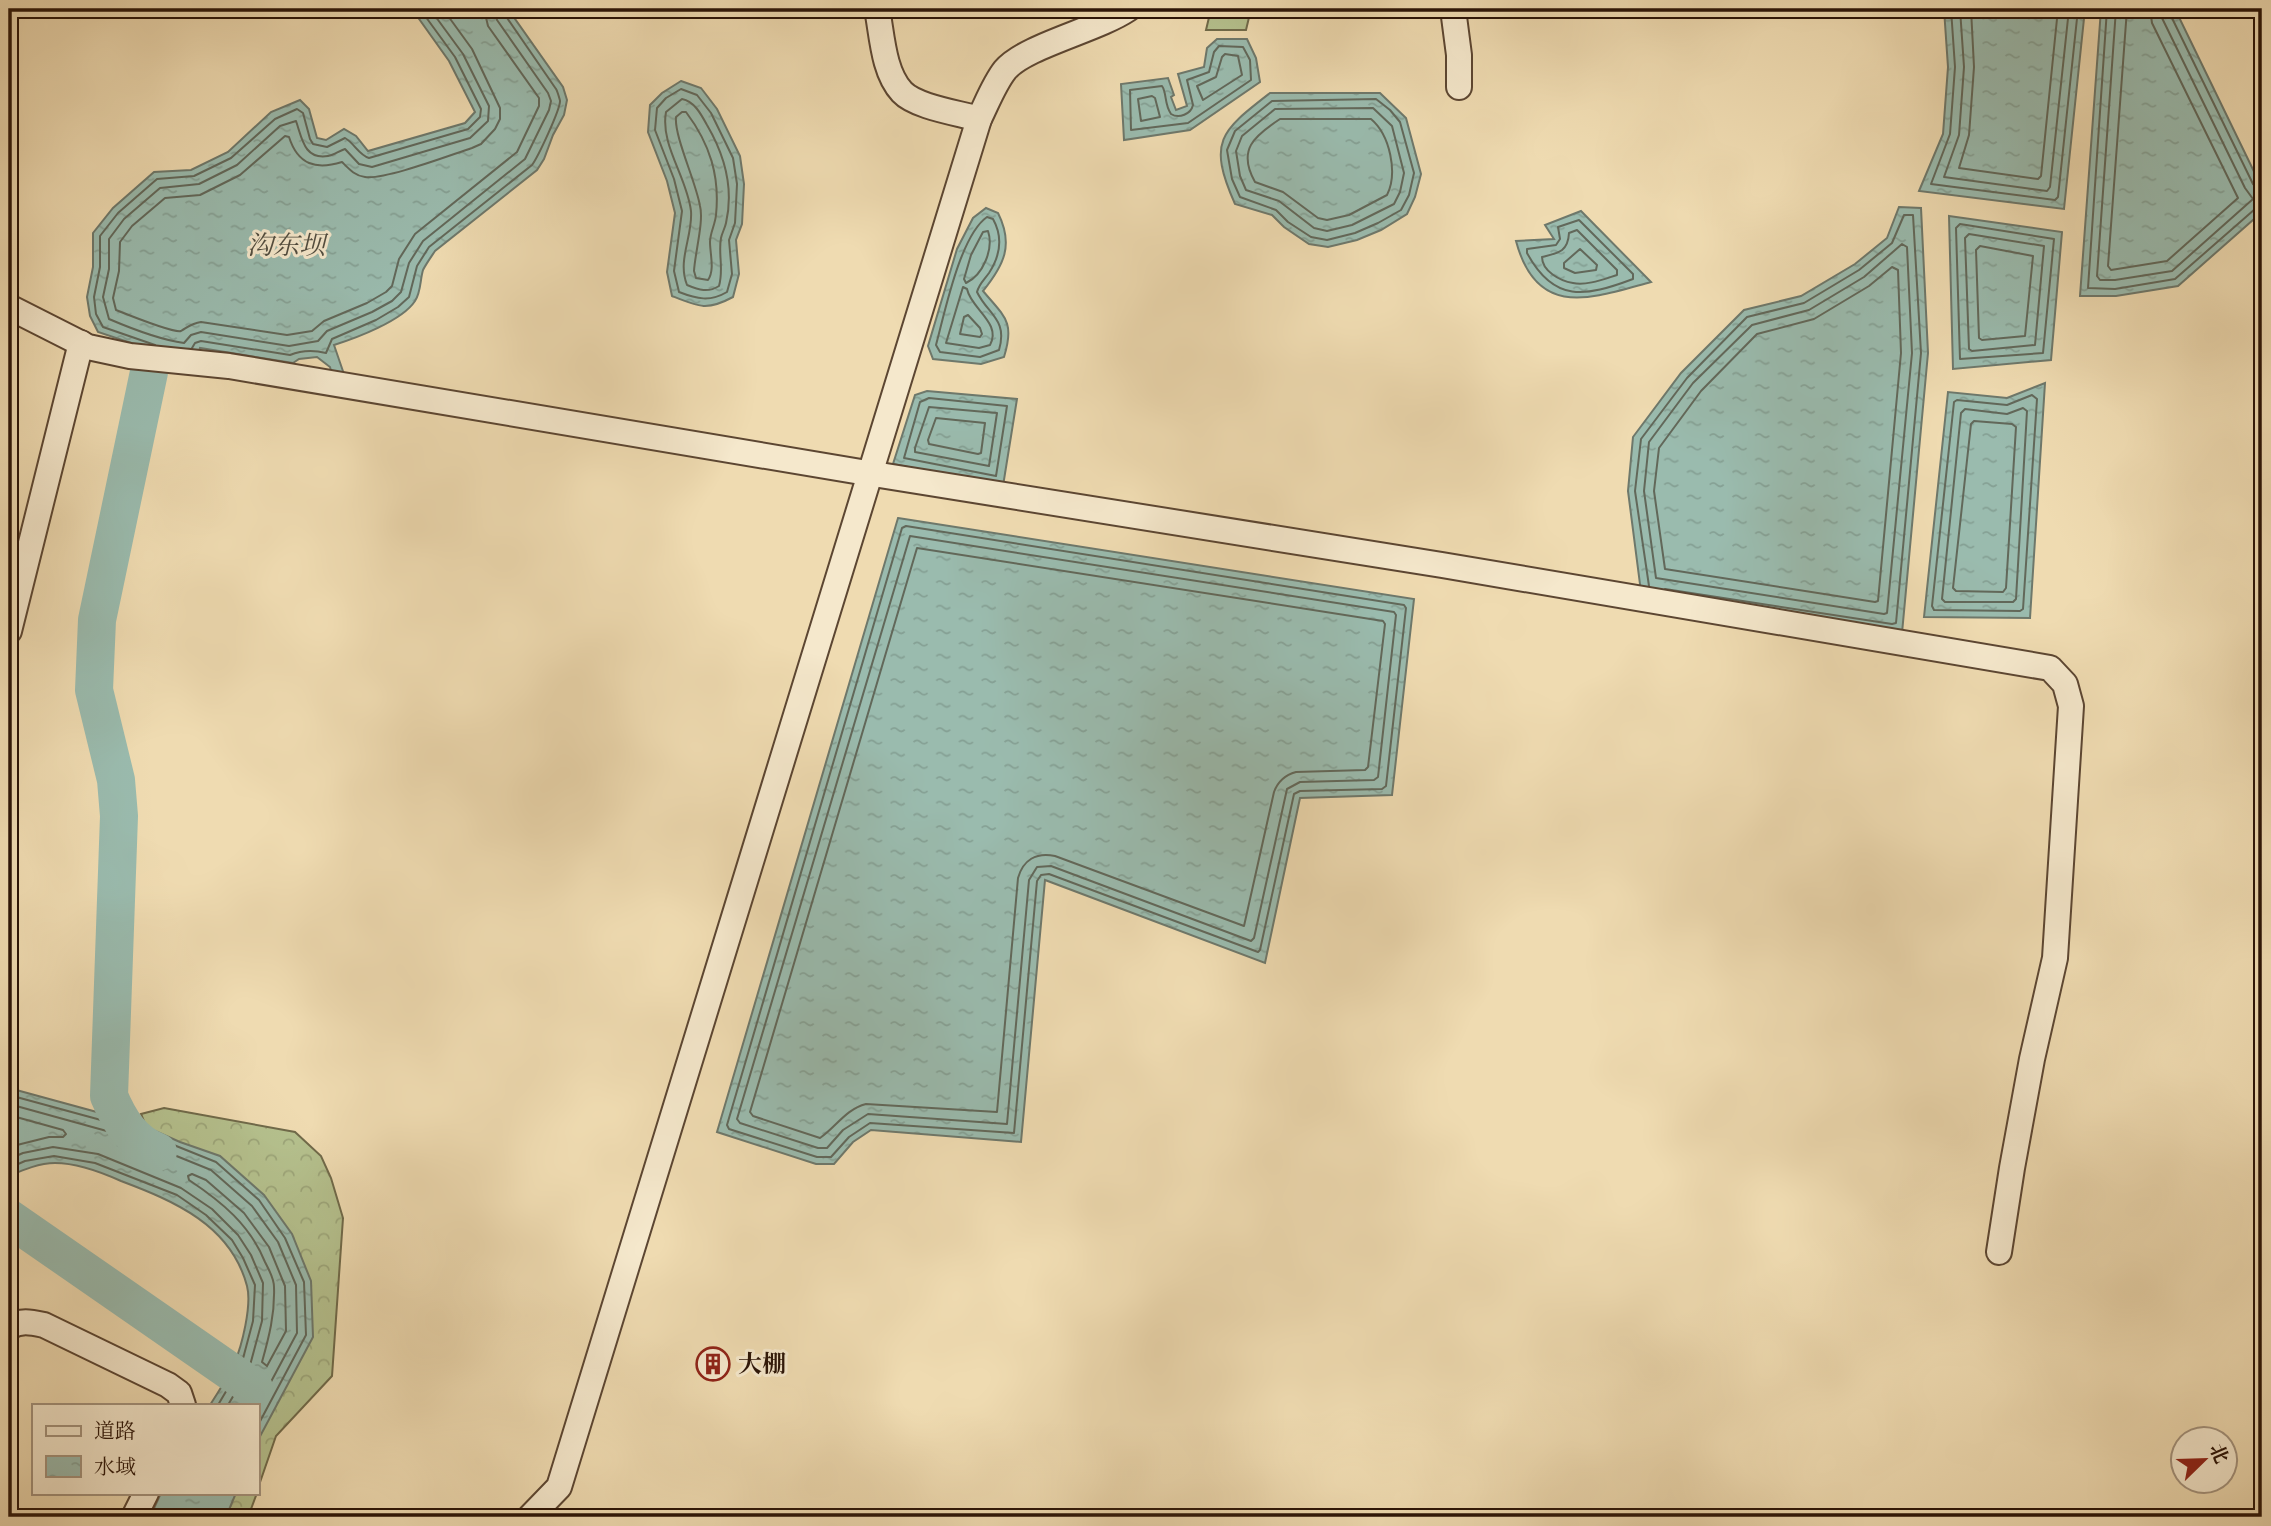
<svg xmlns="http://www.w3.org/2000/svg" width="2271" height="1526" font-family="'EB Garamond','Noto Serif SC',serif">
<defs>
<pattern id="forest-crowns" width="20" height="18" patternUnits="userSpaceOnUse" patternTransform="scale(1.75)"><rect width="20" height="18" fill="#b5c18e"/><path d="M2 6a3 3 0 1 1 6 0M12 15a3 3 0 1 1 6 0" fill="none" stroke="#9ca579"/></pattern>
<pattern id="water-ripples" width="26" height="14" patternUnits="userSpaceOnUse" patternTransform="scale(1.75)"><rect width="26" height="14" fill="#9abbae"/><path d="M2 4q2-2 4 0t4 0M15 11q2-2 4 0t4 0" fill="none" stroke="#85a094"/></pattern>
</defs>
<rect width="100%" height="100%" fill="#efdbb1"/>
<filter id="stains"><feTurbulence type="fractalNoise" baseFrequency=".00286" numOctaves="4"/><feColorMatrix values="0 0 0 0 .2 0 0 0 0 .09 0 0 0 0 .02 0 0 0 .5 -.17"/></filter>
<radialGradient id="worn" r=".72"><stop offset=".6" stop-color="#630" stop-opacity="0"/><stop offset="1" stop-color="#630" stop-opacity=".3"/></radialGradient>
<path fill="#b5c18e" stroke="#706a4a" stroke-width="2" d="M1211,9H1251L1246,30H1206Z"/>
<g fill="url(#forest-crowns)" stroke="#706a4a" stroke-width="2">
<path d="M164,1108L295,1132L321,1156L331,1178L343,1218L332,1376L276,1436L257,1491V1410L296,1336L148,1131L141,1114Z"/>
<path d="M220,1493H257L248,1517H210Z"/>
</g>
<g fill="url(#water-ripples)" stroke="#6e786b" stroke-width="2">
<path d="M412,9H508L563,87L567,100L564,115L553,135L544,159L537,170L435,251C431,257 426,264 423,270C420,280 421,292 415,301C402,321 356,338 334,345L345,377L333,378L330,367L317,357L299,359L293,363L200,348L197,361L154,355L152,372H149L152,350L98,332L90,316L87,297L93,267V233L113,208L154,172L191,170L228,152L271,112L300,100L309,109L317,138L326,140L344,129L356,136L368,151L465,123L475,112L449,61Z"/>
<path d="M1944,9H2085L2064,209L1919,191L1943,134L1948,67Z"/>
<path d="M2101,9H2175L2262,188V212L2178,286L2116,296H2080Z"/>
<path d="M1217,39H1247L1256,58L1260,82L1190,130L1124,140L1121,84L1168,78L1174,95L1171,97L1176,110L1187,106L1178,74L1204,67L1207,48Z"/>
<path d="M681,81L701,88L717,109L740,156L744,184L742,224L736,240L739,274L733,297C707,311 699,307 672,296L667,272L675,213L667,181L648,132L650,105L662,93Z"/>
<path d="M1270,93H1380L1406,118L1421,174L1415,197L1407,214L1381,230L1357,240L1328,247L1309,244L1284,227L1272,215L1235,204C1207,141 1221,131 1270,93Z"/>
<path d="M1899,207L1921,208L1928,353L1902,633L1641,592L1628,491L1633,437L1681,373L1744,310L1801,296L1855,264L1887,238Z"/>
<path d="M986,208L998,213C1014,245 1004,265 983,291C1005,317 1015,322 1004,357L981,364L933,359L928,346L957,249L973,218Z"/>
<path d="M1581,211L1651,282C1592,298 1537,320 1516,241L1554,239L1545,225Z"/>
<path d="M1949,216L2062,232L2051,360L1953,369Z"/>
<path d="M2045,383L2030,618L1924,617L1948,392L2007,398Z"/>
<path d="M927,391L1017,399L1003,486L893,464L915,395Z"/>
<path d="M898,518L1414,599L1392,795L1300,798L1265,963L1045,880L1021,1142L871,1130L853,1142L834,1164H816L717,1132Z"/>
<path d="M9,1088L137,1123L180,1142L220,1156L264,1195L292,1234L311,1281L313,1337L257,1442V1405H210C218,1392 228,1378 234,1364C242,1346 252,1305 247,1286C231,1225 174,1201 121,1181C101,1172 77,1163 55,1163C39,1163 23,1170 9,1176Z"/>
<path d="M161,1493H236L226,1517H150Z"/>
</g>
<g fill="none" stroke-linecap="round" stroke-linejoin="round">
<g stroke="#62685a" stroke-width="2">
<path d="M430,9L463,54L489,106L488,121L470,138L372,167L359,164L345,149C339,151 334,155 328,156C304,160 302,138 296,121L280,126L237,165L199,184L160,188L124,219L109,239V269L103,297L109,319C130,328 162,340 184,343L191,335L201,332L289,346L318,341L327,331L372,312L392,301L401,292L409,263L423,241L525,159L549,110L551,101L548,93L497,20L494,9"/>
<path d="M443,9L472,49L500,108V119L495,129L481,144L472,148C450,155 385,180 365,177C355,176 349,169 342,162C316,170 298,165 289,137L285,136L240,175L200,195L165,198L132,226L120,242L119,271L113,298L116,310C126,314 174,333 181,331C188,327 192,323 201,322L287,335L312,331L324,321L367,303L386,292L392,286L399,259L415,234L517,152L539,106V98L488,26L484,9"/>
<path d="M1951,9L1955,67L1950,134L1931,184L2055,200L2058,197L2078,9"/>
<path d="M1960,9L1964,67L1959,135L1944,177L2047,191L2050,187L2069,9"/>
<path d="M1971,9L1974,67L1969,135L1959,168L2038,179L2041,176L2058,9"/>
<path d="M2107,9L2088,288L2115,289L2175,279L2255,209L2262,208"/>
<path d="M2116,9L2097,276L2100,280H2115L2172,271L2253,199L2245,188L2162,18L2160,9"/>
<path d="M2127,9L2108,266L2111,270L2167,261L2238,198L2152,23L2150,9"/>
<path d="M2169,9L2170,14L2253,184L2257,188L2262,189"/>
<path d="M1219,46L1243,47L1250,60L1251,80L1188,123L1131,130L1130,90L1162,86C1167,93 1164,104 1171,114C1179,119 1191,114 1193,105L1187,80L1209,72L1214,52Z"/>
<path d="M1225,54L1238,56L1242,75L1203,100L1197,86L1216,77L1222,57Z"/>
<path d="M681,89L697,95L711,113L733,158L737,184L736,204L735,223L729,240L732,274L727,292C710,302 697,299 679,292L674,271L682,211L674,179L655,130L657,108L666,98Z"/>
<path d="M1152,96L1155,98L1160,117L1141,121L1138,99Z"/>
<path d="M682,99C694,101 701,114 707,125C724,154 734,188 726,223C725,228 722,233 721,238C718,254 724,269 719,286C708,293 699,290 687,285C677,260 693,236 691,211C687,177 660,145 666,112Z"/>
<path d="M1376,99L1390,110L1400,122L1414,173L1409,195L1401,210L1378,223L1355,233L1327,240L1311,237L1288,222L1276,210L1240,197L1232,179L1227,150L1235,131L1272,101Z"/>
<path d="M1373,108L1392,126L1404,173L1400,192L1394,204L1352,225L1327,231L1314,228L1279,201L1246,190L1240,176L1236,151L1242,136L1275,109Z"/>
<path d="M682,112H686C710,144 720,176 716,215C715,225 710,233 710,242C710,254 715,270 708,280L696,278L694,271C695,253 704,221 700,206C696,182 674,136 676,117Z"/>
<path d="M1280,119H1371C1390,135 1398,173 1387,195L1349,215L1327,220L1318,218L1283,192L1255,182C1237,150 1254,136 1280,119Z"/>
<path d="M987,217L993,219C1003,237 1000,256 989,273C984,280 979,284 977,292C988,315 1008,319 999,350L980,357L940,352L936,345C945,312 960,236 987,217Z"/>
<path d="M1579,220L1633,274V279C1585,297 1554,303 1527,253V249L1556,245L1560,239L1558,227Z"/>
<path d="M1960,224L2054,239L2043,353L1960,359L1956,228Z"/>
<path d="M1577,230L1617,270V275C1604,279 1586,286 1573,283C1560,281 1542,271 1542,257C1558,253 1568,252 1569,233Z"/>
<path d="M988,231C994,249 983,275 966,283L964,279L971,255L983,232Z"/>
<path d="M1969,234L2044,246L2035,345L1972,351L1969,349L1965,238Z"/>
<path d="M1902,244L1907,247L1912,353L1887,613L1884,614L1656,578L1644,491L1649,442L1693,383L1752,325L1809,310L1864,277Z"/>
<path d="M1980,246L2033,256L2025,336L1982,340L1979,338L1976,250Z"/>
<path d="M1580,249L1597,265L1596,270L1575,273L1564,268V263Z"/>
<path d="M1892,267L1898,270L1901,353L1878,601L1875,602L1665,569L1654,491L1659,448L1701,391L1757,334L1814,319L1869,286Z"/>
<path d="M963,287L967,289C971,309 1002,323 990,345L979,348L946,343Z"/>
<path d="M968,315L980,328L982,334L980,337L960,334L964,317Z"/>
<path d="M155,345L103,327L96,314L94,297L100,267V236L118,213L157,179L194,176L231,158L275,119L297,109L303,113L310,139L313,144L327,147L345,138C354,143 359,155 369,158L468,129L480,117L481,109L455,57L420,9"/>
<path d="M192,348L195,343L201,341L290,355C302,350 314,350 326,353L332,339L376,320L398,307L409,297L417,266L429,247L532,165C538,157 560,110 560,101C560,100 557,90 556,89L505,15L503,9"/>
<path d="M2032,395L2037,399L2023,609L2020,611L1934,610L1932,606L1954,402L1957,400L2007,405Z"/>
<path d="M929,398L1007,406L996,476L904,458L920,402Z"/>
<path d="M929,407L997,413L989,466L915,452V448Z"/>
<path d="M1965,409L2007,414L2023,408L2027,411L2016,599L2013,602H1945L1942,599L1961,413Z"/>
<path d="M936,418L985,423L981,453L978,454L929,444L928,440Z"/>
<path d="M1974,421L2012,424L2016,427L2006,588L2003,592L1956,591L1953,588L1971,424Z"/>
<path d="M906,526L1404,605L1406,608L1386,786L1382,789L1300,791L1294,794L1260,950L1258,952L1049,874L1041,875L1037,881L1014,1133L870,1123L849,1137L831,1157H817L729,1129L727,1125L902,528Z"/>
<path d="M910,536L1394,612L1396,615L1378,777L1374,780L1300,782L1287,789L1254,938L1251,941L1051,866L1037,867L1029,880L1007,1124L868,1114L843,1130L827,1148H818L740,1123L737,1119Z"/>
<path d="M917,548L1383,621L1385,624L1368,767L1365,770L1296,772C1285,775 1278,781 1274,792L1244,926L1055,856C1036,852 1023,860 1018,878L997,1112L866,1104C846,1109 836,1127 820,1138L753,1116L750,1112Z"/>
<path d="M1649,586L1635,491L1641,439L1687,378L1747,317L1804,303L1859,270L1892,243L1904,215H1913L1921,353L1896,623L1892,624L1665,589"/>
<path d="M9,1095L134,1129L216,1162L259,1200L285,1238L304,1282L306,1335L257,1427"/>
<path d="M9,1104L132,1138L211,1170L252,1206L278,1242L296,1285L297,1333L257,1408"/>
<path d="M9,1115L63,1130L66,1134L63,1137H49L9,1147"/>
<path d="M9,1159L23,1153L53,1147L98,1154L181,1188L212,1209L238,1235L251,1255L263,1283L262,1321L249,1369L228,1405"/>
<path d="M9,1168L25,1161L54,1156L95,1163L177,1195L206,1215L232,1240L243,1258L255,1285L253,1321L241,1366L218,1405"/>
<path d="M192,1174L206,1180L244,1213L269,1247L285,1286L286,1331L267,1366L262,1362C269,1337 275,1314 274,1287C274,1278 269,1270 265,1262C250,1225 222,1202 189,1180L188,1176Z"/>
</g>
<g stroke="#9abbae" stroke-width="38">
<path d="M149,372L97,620L94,690L116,780L119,816L109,1096C119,1120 132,1142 158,1152"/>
<path d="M9,1218L254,1388"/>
</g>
<defs>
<g id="minor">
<path d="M877,9C882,34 883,72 902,92C916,107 959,113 979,119"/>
<path d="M1453,9L1459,55V87"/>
<path d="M9,307L88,347L130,356L229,366L867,473L1442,565L2050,668L2065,684L2071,706L2055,958L2032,1059L2012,1168L1999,1252"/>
<path d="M9,631L81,343"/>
<path d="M9,1327C21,1320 30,1322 44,1325L168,1385L179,1393L183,1405"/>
<path d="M134,1517L146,1493"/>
<path d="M530,1517L559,1487C695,1030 835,574 979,119C987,103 994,84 1005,70C1025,46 1097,30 1128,9"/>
</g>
</defs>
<use href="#minor" stroke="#5c4632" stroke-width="28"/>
<use href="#minor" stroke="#f5e8cc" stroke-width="24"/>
</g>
<defs>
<symbol id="building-ring" viewBox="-11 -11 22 22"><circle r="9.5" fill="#f5e8cc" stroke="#8f2418" stroke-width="1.5"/><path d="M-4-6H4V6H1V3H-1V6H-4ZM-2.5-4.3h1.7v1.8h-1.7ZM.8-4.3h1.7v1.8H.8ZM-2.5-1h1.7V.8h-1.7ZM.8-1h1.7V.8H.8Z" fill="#8f2418"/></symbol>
</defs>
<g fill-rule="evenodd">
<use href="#building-ring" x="694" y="1345" width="38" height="38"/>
</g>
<g text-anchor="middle" stroke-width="6" stroke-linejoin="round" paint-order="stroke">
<g font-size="24" font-weight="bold" fill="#2b1407" stroke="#f5e8cc" text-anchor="start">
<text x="738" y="1372">大棚</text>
</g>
<g font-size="26" font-style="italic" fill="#524e41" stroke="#f5e8cc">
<text x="286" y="254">沟东坝</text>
</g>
</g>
<rect width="2271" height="1526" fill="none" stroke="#efdbb1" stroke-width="35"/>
<rect x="10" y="10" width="2250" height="1505" fill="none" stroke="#2b1407" stroke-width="3.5"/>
<rect x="18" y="18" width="2236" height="1491" fill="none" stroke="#2b1407" stroke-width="2"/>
<rect x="32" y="1404" width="228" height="91" fill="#f5e8cc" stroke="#a4937d" stroke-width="2"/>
<rect x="46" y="1426" width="35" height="10" fill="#f5e8cc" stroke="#a4937d" stroke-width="2"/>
<text x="94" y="1438" font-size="21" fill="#2b1407">道路</text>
<rect x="46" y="1456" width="35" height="21" fill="url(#water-ripples)" stroke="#a4937d" stroke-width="2"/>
<text x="94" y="1474" font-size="21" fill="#2b1407">水域</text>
<g transform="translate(2204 1460) rotate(67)"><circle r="33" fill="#f5e8cc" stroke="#a4937d" stroke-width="2"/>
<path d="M0-5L12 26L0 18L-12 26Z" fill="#8f2418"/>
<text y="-10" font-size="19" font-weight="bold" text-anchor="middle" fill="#2b1407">北</text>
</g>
<rect width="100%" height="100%" filter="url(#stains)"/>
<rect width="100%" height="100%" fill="url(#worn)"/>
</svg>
